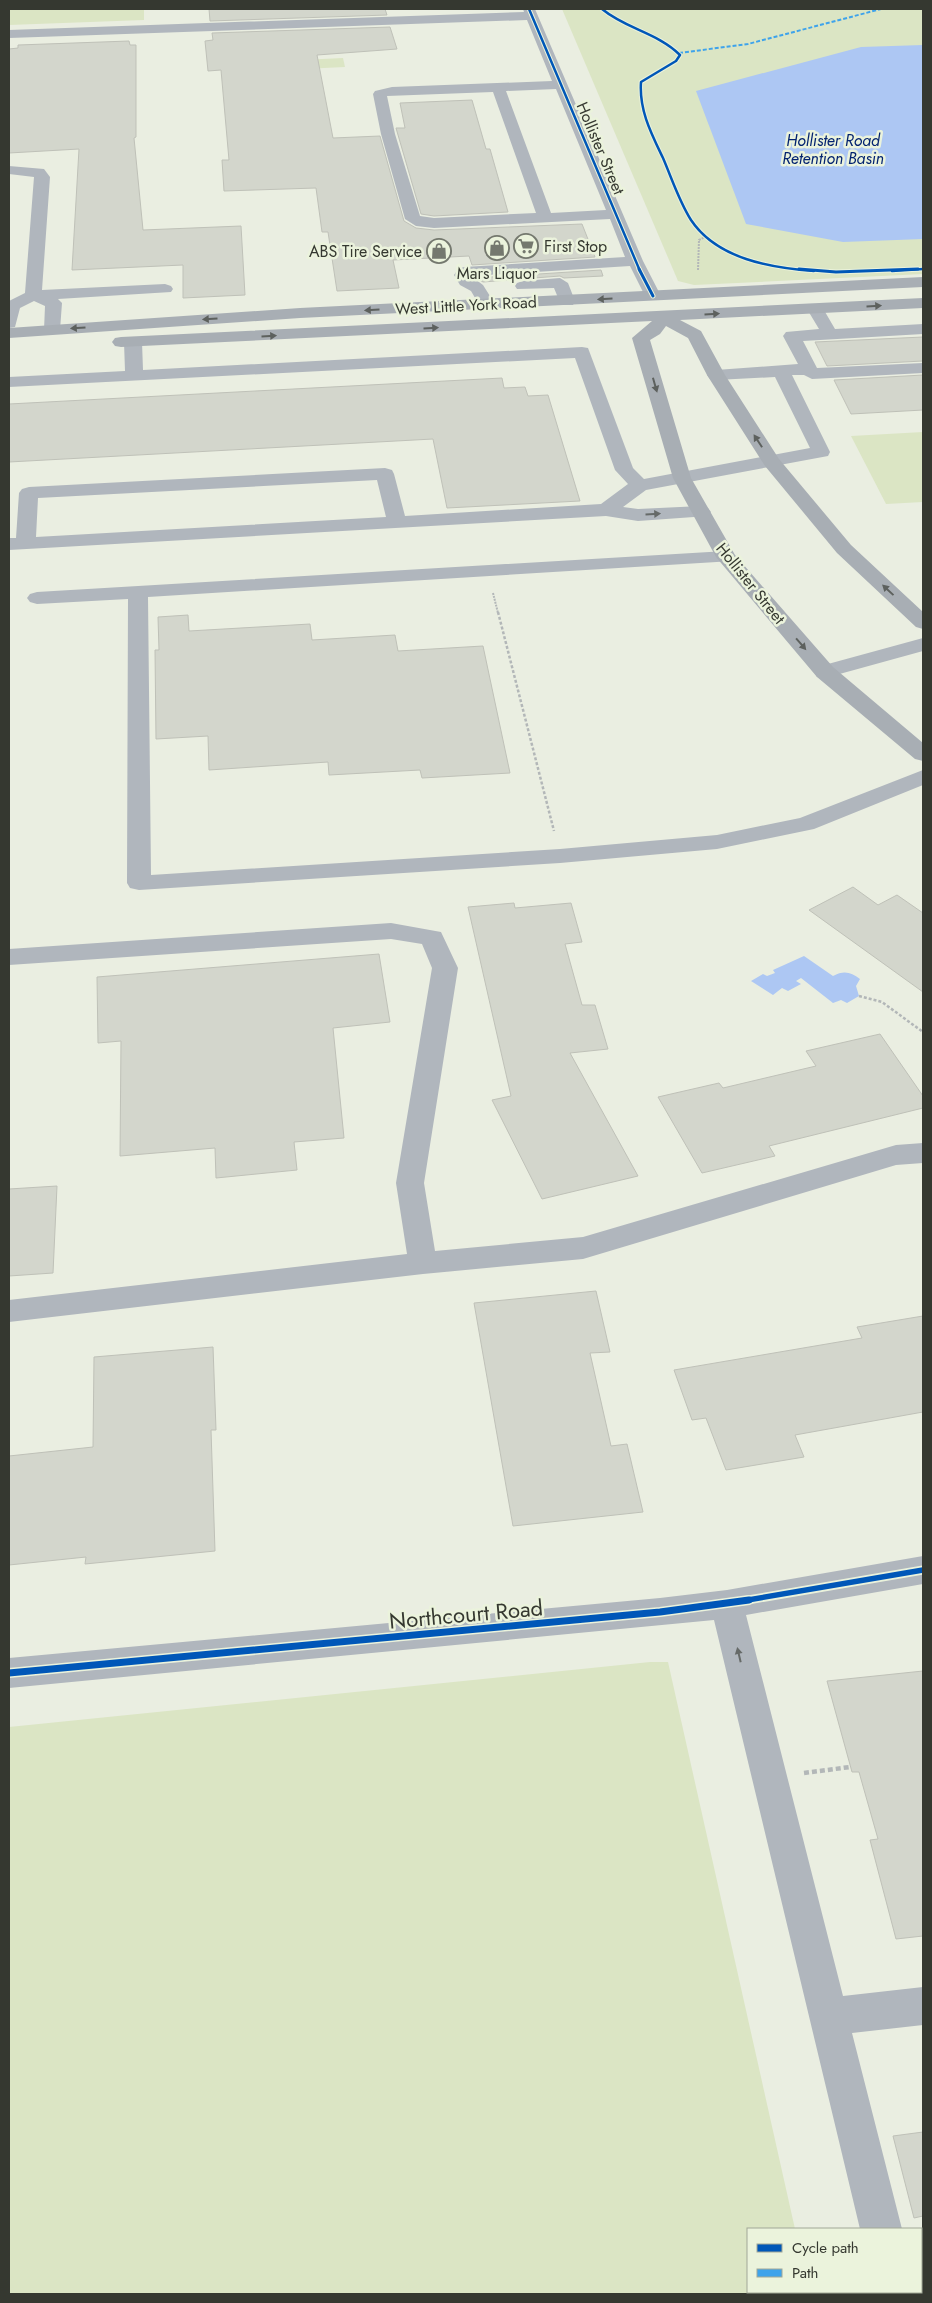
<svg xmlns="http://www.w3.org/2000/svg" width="932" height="2303" font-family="Jost,sans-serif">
<rect width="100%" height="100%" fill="#eaeee1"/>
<g fill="#dbe5c4">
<path d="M9,9H144V20L9,25Z"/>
<path d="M562,9H923V274L694,285L678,281Z"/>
<path d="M343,58L345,67L282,70L280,61Z"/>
<path d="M923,432V502L886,504L851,436Z"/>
<path d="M650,1662H668L795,2229H748V2292H809L810,2294H9V1727Z"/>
</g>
<g fill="#adc7f3">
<path d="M923,45V239L843,242L746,224L696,91L861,47Z"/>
<path d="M804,956L833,976C844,970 851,972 860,979L856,986L859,996L847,1003L841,1000L833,1003L801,978L796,981L801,984L788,991L782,988L773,995L751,981L763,974L767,976L775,973L773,970Z"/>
</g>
<g fill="#d3d6cc" stroke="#bfc1b8">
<path d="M209,9H385L387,15L210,21Z"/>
<path d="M390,27L397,49L317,55L333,138L380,136L404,221L416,228L434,230L582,224L595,257L472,265L469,256L393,260L399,288L337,291L328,232H322L316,188L224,191L222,160H229L221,70L208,71L205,41L213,40L212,33Z"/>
<path d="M129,41L130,45H136V137L134,138L143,230L241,226L245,295L183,298V265L72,270L79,149L9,153V49L18,48V45Z"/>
<path d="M472,100L486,149H490L508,212L434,216L421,214L396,128H405L400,103Z"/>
<path d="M601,270L603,276L564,278L560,276L483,282L476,278Z"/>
<path d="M923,337V361L827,366L815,342Z"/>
<path d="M923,375V410L851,414L834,380Z"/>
<path d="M502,378L504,388L525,387L528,396L548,395L580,501L447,508L433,439L9,462V404Z"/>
<path d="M188,615L189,631L310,624L312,640L395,635L398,651L483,646L510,773L422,778L420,770L329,775L328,762L209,770L208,736L156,739L155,650H159L158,617Z"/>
<path d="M853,887L878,905L897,895L923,913V992L809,910Z"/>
<path d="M514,903L515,908L571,903L582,942L565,944L582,1005H595L608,1049L570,1053L638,1176L542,1199L492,1100L511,1096L468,907Z"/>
<path d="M379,954L390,1022L333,1028L344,1138L294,1142L297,1170L216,1178L215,1148L120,1156L121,1041L98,1043L97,977Z"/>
<path d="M880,1034L923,1096V1108L769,1146L775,1156L702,1173L658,1097L719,1083L723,1088L816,1066L806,1051Z"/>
<path d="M57,1186L53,1273L9,1276V1189Z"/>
<path d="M596,1291L610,1352L590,1353L611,1446L627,1444L643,1512L513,1526L474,1303Z"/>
<path d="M923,1316V1412L795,1435L804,1457L726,1470L706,1418L692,1420L674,1370L862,1338L857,1327Z"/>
<path d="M213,1347L216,1430H211L215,1551L85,1564L86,1557L9,1565V1456L93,1447L94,1357Z"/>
<path d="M923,1671V1936L896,1939L870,1840L878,1839L859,1772H852L827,1681Z"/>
<path d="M923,2132V2216L914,2218L893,2136Z"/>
</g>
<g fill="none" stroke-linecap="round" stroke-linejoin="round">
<g stroke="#b3b7b8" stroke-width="2" stroke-dasharray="2 1" stroke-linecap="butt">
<path d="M698,270L699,240L707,236"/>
<path d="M493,593L498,613"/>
</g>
<g stroke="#b3b7b8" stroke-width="2.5" stroke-dasharray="3 2" stroke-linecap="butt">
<path d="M498,612L554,831"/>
<path d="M859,996L882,1002L923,1032"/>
</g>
<path stroke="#b3b7b8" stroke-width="4.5" stroke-dasharray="5 3" stroke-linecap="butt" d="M804,1773L850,1767"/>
<g fill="#b0b6bd" fill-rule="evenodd">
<path d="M523,9H535L643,261L661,296L659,300H647L630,266L471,276L483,285L495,304L493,308H481L471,291L460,285L454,275L458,269L464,267L625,257L610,219L434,228L416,226L405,219L381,134L373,94L375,91L392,87L552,81L527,20L9,38V30L524,12ZM556,89L606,210L551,213L506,91ZM493,92L536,213L434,218L420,216L395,134L387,96Z"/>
<path d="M9,166L44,169L50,177L42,290L165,284L171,286L173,289L171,292L58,299L62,303L60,330L58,334H46L44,330L45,306L34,301L20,308L15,327L9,328V301L25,293L34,177L9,174Z"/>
<path d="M560,278L568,283L575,301L573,305H561L554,288L517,289L515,286L517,283L523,281Z"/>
<path d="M815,304L821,305L835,329L923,324V334L803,341L817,368L923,363V373L812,379L804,375H792L830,452L828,456L646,490L623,507L638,509L701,506L708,508L711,512L708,516L638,521L606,516L9,550V538H16L19,493L22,489L29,487L385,468L392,470L394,474L405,516L601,504L628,484L615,470L575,358L9,387V377L125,371L124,342L127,338H139L142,342L143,370L582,347L588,348L633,468L644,479L810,448L775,377L716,380L710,379L707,375L710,371L716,370L798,364L783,336L786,332L819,329L807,309L809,305ZM377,480L386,517L36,537L38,498Z"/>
<path d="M726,551L733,553L736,557L733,561L148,597L151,875L560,849L717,835L800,818L923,770V785L814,829L717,849L560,863L139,890L130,888L127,883L128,599L37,604L30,602L27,598L30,594L37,592Z"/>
<path d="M923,638V651L825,678L817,677L814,672L817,667Z"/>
<path d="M391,923L441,932L458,968L424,1183L435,1251L583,1237L896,1145L923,1143V1163L896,1165L583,1259L423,1274L9,1322V1300L407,1254L396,1183L432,968L422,944L391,939L9,965V949Z"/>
<path d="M923,1556V1584L746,1615L843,1996L923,1987V2025L852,2033L902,2229H860L714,1620L9,1688V1658L660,1598L727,1590Z"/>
<path d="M876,2292H918L919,2294H877Z"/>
</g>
<g fill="#a8aeb4" fill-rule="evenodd">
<path d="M923,277V287L300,318L9,338V328L300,308Z"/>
<path d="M923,298V308L680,320L701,331L725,375L779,459L851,545L923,612V629L916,627L837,553L765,466L707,375L688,338L666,326L660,334L650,340L691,478L735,555L833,667L923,743V761L915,759L817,677L716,557L673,478L632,338L652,321L121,347L115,346L112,342L115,338L121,337Z"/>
</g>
<path stroke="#3ea3eb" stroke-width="2" stroke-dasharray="4 2" stroke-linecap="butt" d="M679,53L748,44L881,9"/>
<defs>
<g id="cycleway-far3">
<path d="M529,9L640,271"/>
<path d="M602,9C626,29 658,33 680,55L676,61L641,82C639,110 651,133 663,158C672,179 679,201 691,220C717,259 771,268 814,271"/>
<path d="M892,271L923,269"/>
</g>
<g id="cycleway-far2">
<path d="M639,269L653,296"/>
<path d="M799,269L836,272L918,269"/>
</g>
<path id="cycleway-far1" d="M742,1601L923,1570"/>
<path id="cycleway" d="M9,1673L660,1612L749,1600"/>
</defs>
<use href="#cycleway-far3" stroke="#ebf3dc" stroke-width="4.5"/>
<use href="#cycleway-far2" stroke="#ebf3dc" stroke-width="5"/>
<use href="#cycleway-far1" stroke="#ebf3dc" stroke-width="9"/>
<use href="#cycleway" stroke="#ebf3dc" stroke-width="10"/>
<use href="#cycleway-far3" stroke="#0057b8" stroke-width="2.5"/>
<use href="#cycleway-far2" stroke="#0057b8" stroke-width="3"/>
<use href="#cycleway-far1" stroke="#0057b8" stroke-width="5.5"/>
<use href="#cycleway" stroke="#0057b8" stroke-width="7"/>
</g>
<defs><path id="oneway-solid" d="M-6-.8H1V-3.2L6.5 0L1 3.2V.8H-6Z" transform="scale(1.25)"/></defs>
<g fill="#5d615e">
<use href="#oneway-solid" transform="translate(605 299) rotate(177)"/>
<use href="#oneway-solid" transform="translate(874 306) rotate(-3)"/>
<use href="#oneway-solid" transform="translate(372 310) rotate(177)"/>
<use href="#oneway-solid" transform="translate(712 314) rotate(-3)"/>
<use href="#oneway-solid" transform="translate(210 319) rotate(177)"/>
<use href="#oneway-solid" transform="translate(78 328) rotate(176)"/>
<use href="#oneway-solid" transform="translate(431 328) rotate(-3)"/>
<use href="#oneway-solid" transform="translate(269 336) rotate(-3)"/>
<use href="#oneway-solid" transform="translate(655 385) rotate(74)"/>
<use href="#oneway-solid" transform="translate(758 441) rotate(-123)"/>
<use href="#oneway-solid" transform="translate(888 590) rotate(-137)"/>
<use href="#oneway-solid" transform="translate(801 644) rotate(49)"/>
</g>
<g fill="#666a68">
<use href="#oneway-solid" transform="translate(653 514) rotate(-3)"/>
<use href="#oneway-solid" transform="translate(739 1655) rotate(-103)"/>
</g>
<defs>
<symbol id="supermarket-ring" viewBox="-11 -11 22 22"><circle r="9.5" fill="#ebf3dc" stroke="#74786e" stroke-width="1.5"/><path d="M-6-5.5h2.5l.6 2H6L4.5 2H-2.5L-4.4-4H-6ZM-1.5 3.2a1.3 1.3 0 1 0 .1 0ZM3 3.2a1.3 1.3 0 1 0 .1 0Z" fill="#74786e"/></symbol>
<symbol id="shop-ring" viewBox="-11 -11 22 22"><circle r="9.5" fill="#ebf3dc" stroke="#74786e" stroke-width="1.5"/><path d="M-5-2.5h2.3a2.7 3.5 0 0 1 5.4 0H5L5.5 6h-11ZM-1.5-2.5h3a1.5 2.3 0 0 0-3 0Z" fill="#74786e"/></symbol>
</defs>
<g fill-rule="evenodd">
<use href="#supermarket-ring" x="512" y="232" width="28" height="28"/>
<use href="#shop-ring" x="483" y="234" width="28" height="28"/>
<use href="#shop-ring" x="425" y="237" width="28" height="28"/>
</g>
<g text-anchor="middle" stroke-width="5" stroke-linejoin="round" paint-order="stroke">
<g font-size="16" font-style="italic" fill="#03236f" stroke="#ebf3dc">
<text x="833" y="146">Hollister Road<tspan x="833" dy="18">Retention Basin</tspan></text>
</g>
<g font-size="16" fill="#353830" stroke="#ebf3dc">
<text transform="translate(601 148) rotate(67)" y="6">Hollister Street</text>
<text transform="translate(466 305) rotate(-3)" y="6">West Little York Road</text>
<text transform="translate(751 583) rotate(51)" y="6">Hollister Street</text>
</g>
<g font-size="16" fill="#353830" stroke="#ebf3dc" text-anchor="start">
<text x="544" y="252">First Stop</text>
<text x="422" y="257" text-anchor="end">ABS Tire Service</text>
<text x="497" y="279" text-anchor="middle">Mars Liquor</text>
</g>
<g font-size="22" fill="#353830" stroke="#ebf3dc">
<text transform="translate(466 1614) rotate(-5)" y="8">Northcourt Road</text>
</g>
</g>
<rect width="932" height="2303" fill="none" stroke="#353830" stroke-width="20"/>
<rect x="747" y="2228" width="175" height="65" fill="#ebf3dc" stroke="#a2a897"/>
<rect x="757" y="2244" width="25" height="8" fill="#0057b8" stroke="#a2a897"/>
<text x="792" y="2253" font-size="15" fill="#353830">Cycle path</text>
<rect x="757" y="2269" width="25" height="8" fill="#3ea3eb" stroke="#a2a897"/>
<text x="792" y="2278" font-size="15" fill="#353830">Path</text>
</svg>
